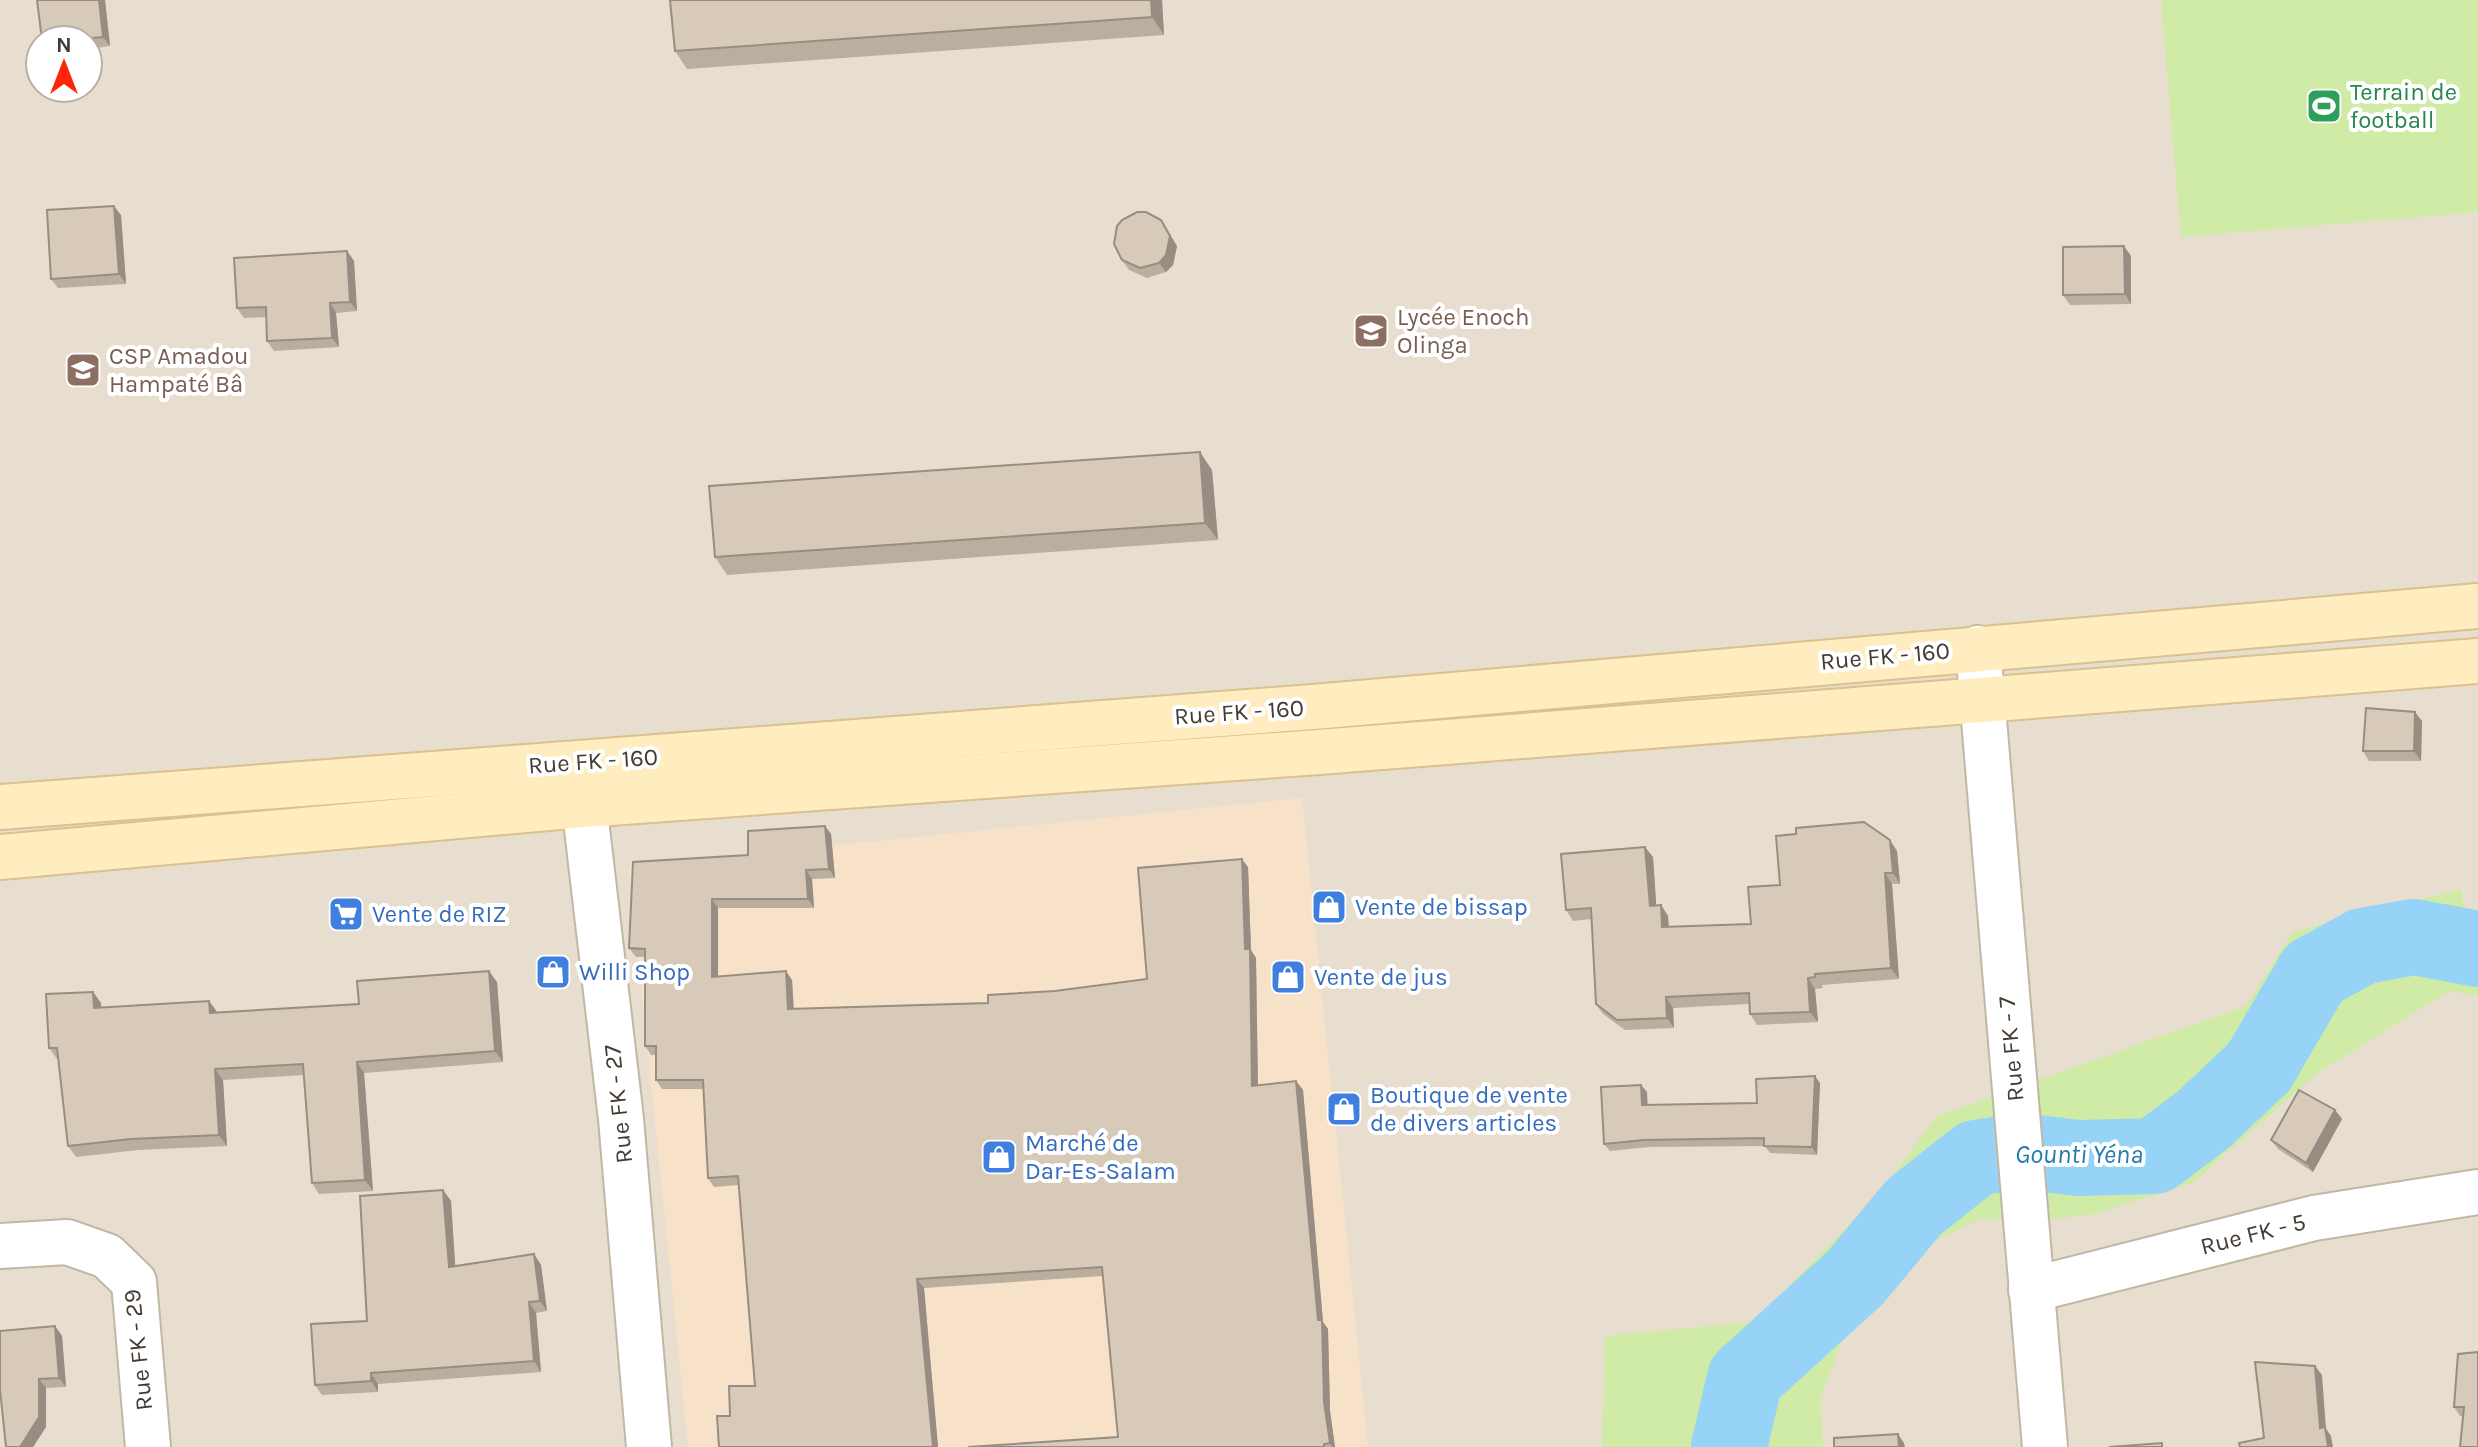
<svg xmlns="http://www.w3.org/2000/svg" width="2478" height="1447" font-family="Karla,sans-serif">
<rect width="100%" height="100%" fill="#f2ece1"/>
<path fill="#e7decf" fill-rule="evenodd" d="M0,0H2478V1447H0ZM40,40H88V88H40Z"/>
<path fill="#f7e2c9" d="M1302,798L1368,1447H688L629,866Z"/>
<g fill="#cfeba5">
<path d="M2161,0H2478V212L2181,237Z"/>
<path d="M2461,889L2473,966L2478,967V996L2449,991L2316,1074L2194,1182L2094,1214L2046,1220L1980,1219L1923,1247L1857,1300L1820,1400L1823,1447H1602L1605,1336L1753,1322L1873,1201L1937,1116L2246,1006L2292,932Z"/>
</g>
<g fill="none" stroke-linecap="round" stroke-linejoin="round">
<path stroke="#97d3f6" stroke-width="76" d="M1729,1447L1745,1378L1855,1278L1914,1207L1976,1158L2020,1151L2079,1158L2155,1156L2204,1119L2259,1067L2314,973L2363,946L2414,937L2478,949"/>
<defs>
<g id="street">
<path d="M1978,648L2045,1447"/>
<path d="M580,769L621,1119L649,1447"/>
<path d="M0,1246L67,1242L107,1256L134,1282L148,1447"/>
<path d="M2031,1290L2314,1218L2478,1192"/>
</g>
<g id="secondary">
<path d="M0,807L1313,707L2478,606"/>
<path d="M0,857L582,805L1319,752L2478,661"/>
</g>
</defs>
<use href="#street" stroke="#c1b7a6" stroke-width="48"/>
<use href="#secondary" stroke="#d9c28e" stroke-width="48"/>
<use href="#street" stroke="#fff" stroke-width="44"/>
<use href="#secondary" stroke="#ffecbf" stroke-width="44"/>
</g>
<g fill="#baae9f">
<path d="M37,0H105L110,46L88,49V40H42Z"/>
<path d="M670,0H1162L1164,35L687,69L675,51Z"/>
<path d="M121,215L126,284L58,288L51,279Z"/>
<path d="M1161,220L1177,246L1173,265L1166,272L1147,278L1129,270L1122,260Z"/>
<path d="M347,251L354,261L357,311L336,313L339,347L274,351L267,341L266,317L244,318L237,308Z"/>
<path d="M2131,256V304L2070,305L2063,295Z"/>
<path d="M1212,470L1218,540L727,575L715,557Z"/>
<path d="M2422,721L2421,761H2369L2363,751Z"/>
<path d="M825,826L831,834L835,878L812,879L814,908H718V976L792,980L794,1009L988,1003L1055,991L1147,979L1248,867L1251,950L1256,958L1258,1085L1296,1081L1303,1090L1323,1322L1328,1329L1330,1411L1335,1447H968L1118,1437L1103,1276L924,1288L938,1447H719L730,1416L755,1386L739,1185L714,1187L708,1178L703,1089H662L656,1080V1055H651L645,1046V957H636L629,948L748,855Z"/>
<path d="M1897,851L1900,884H1892L1899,979L1822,985L1823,988L1815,989L1818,1022L1757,1025L1750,1014L1749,1004L1673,1008L1674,1028L1625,1030L1603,1014L1596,1004L1592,919L1573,921L1566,910L1653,857L1656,905H1661L1668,916L1669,927L1751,924L1780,885Z"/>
<path d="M497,982L503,1062L364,1073L373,1191L319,1194L312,1183L304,1075L223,1080L227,1146L138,1150L76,1157L68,1146L58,1059H57L49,1048L93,992L101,1003V1008L209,1001L217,1012L359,1004Z"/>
<path d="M1820,1083L1817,1155L1770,1153L1765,1146L1649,1147L1610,1151L1604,1144L1647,1092V1105L1757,1103Z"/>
<path d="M2335,1110L2342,1119L2313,1172L2278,1149L2271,1140Z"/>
<path d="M443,1190L451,1201L455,1266L534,1254L541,1265L547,1311L536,1313L541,1372L378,1384V1392L322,1395L315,1385L367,1321Z"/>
<path d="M55,1326L62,1336L66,1387L46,1388V1427L33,1447H6Z"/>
<path d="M2478,1352L2463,1416H2460L2454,1407Z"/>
</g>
<g fill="#978d82">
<path d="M99,0H105L110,46L103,37Z"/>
<path d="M1151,0H1162L1164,35L1152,17Z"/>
<path d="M114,206L121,215L126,284L119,274Z"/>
<path d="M1161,220L1177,246L1173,265L1166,272L1159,263Z"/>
<path d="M2124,246L2131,256V304L2125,294Z"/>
<path d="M347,251L354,261L357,311L350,302Z"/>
<path d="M330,303L336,313L339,347L332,338Z"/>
<path d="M1200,452L1212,470L1218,540L1205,523Z"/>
<path d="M2415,712L2422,721L2421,761L2414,751Z"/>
<path d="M825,826L831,834L835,878L829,869Z"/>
<path d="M1890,840L1897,851L1900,884L1893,873Z"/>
<path d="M1645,847L1653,857L1657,916L1650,906Z"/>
<path d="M1242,859L1248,867L1251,950L1256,958L1258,1094L1252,1086L1245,949Z"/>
<path d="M806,870L812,879L814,908L808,899Z"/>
<path d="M1885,873L1892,884L1899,979L1891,968Z"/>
<path d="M712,899L718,908V986L712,977Z"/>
<path d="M1661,905L1668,916L1669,938L1662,927Z"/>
<path d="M489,971L497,982L503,1062L495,1051Z"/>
<path d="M786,971L792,980L794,1018L788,1009Z"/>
<path d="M1808,978L1815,989L1818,1022L1810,1012Z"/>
<path d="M93,992L101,1003L102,1019L94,1008Z"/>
<path d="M1666,997L1673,1008L1674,1028L1667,1018Z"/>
<path d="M209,1001L217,1012L210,1013Z"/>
<path d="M357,1062L364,1073L373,1191L365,1180Z"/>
<path d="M215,1069L223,1080L227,1146L219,1135Z"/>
<path d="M1815,1076L1820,1083L1817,1155L1812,1147Z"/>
<path d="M1296,1081L1303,1090L1323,1322L1328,1329L1330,1411L1335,1447H1332L1330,1443L1324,1402Z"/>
<path d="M1641,1085L1647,1092L1648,1113L1642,1105Z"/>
<path d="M2335,1110L2342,1119L2313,1172L2306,1163Z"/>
<path d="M443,1190L451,1201L456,1278L449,1267Z"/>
<path d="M534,1254L541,1265L547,1311L540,1301Z"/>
<path d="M917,1279L924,1288L938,1447H933Z"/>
<path d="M529,1302L536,1313L541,1372L534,1361Z"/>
<path d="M55,1326L62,1336L66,1387L59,1378Z"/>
<path d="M2315,1366L2322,1375L2326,1429L2331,1436L2333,1447H2328L2320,1428Z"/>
<path d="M371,1373L378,1384V1392L371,1381Z"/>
<path d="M39,1379L46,1388V1427L33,1447H20Z"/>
<path d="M1898,1434L1904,1443L1905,1447H1899Z"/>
</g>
<g fill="#d8cab9" stroke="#978d82" stroke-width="2">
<path d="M37,0H99L103,37L71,40H42Z"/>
<path d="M670,0H1151L1152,17L675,51Z"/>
<path d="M114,206L119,274L51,279L47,210Z"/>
<path d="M1137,212H1146L1161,220L1170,236L1166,255L1159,263L1140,268L1122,260L1114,244L1117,226L1122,220Z"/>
<path d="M2124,246L2125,294L2063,295V247Z"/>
<path d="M347,251L350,302L330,303L332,338L267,341L266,307L237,308L234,258Z"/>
<path d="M1200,452L1205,523L715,557L709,486Z"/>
<path d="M2366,708L2415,712L2414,751H2363Z"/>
<path d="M1864,822L1890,840L1893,873H1885L1891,968L1815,974V977L1808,978L1810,1012L1750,1014L1749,993L1666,997L1667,1018L1617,1020L1596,1004L1591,908L1566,910L1561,854L1645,847L1650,906L1661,905L1662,927L1751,924L1748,887L1780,885L1776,836L1796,834V828Z"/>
<path d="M825,826L829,869L806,870L808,899H712V977L786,971L788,1009L988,1003V995L1055,991L1147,979L1138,868L1242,859L1245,949H1250L1252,1086L1296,1081L1318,1320H1322L1324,1402L1330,1443L1324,1444V1447H968L1118,1437L1102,1267L917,1279L933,1447H719L717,1416H730L729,1386H755L738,1176L708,1178L703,1080H656V1046H645V949L629,948L633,862L748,855V831Z"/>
<path d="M489,971L495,1051L357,1062L365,1180L312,1183L303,1064L215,1069L219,1135L131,1139L68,1146L57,1048H49L46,994L93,992L94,1008L209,1001L210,1013L359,1004L357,981Z"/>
<path d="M1815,1076L1812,1147L1764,1146V1138L1644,1140L1604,1144L1601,1087L1641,1085L1642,1105L1757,1103L1756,1079Z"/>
<path d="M2299,1090L2335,1110L2306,1163L2271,1140Z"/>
<path d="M443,1190L449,1267L534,1254L540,1301L529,1302L534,1361L371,1373V1381L315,1385L311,1324L367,1321L360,1196Z"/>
<path d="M55,1326L59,1378L39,1379V1417L20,1447H6L0,1389V1331Z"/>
<path d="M2478,1352V1447H2460L2464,1407H2454L2458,1354Z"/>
<path d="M2255,1362L2315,1366L2320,1428L2325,1427L2328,1447H2240L2239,1443L2264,1438Z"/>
<path d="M1898,1434L1899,1447H1834V1438Z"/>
<path d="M2162,1443V1447H2109Z"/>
</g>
<defs>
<symbol id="stadium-square" viewBox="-11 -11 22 22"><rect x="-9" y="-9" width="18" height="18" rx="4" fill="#2e9e5b" stroke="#fff"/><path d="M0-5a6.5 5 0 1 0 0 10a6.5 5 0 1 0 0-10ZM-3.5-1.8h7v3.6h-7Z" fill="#fff"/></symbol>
<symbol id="school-square" viewBox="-11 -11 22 22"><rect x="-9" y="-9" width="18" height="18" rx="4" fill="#8d6e63" stroke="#fff"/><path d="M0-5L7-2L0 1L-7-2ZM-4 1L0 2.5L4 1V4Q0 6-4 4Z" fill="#fff"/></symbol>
<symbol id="shop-square" viewBox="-11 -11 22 22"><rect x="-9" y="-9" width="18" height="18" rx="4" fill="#3f7fe0" stroke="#fff"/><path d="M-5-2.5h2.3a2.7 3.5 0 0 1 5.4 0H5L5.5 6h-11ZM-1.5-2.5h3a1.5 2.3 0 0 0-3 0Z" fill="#fff"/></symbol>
<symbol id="supermarket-square" viewBox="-11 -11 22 22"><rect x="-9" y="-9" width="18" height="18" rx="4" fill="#3f7fe0" stroke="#fff"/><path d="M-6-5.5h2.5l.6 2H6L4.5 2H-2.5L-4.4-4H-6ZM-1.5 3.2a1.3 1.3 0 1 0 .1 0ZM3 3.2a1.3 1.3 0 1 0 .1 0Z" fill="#fff"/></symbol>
</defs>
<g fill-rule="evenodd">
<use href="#stadium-square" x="2304" y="86" width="40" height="40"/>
<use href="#school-square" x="1351" y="311" width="40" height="40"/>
<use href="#school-square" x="63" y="350" width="40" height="40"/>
<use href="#shop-square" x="1309" y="887" width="40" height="40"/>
<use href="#supermarket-square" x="326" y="894" width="40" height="40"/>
<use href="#shop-square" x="533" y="952" width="40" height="40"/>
<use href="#shop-square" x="1268" y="957" width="40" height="40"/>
<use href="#shop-square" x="1324" y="1089" width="40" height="40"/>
<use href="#shop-square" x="979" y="1137" width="40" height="40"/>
</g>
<g text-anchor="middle" stroke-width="8" stroke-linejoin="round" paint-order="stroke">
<g font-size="24" fill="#27864d" stroke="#fff" text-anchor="start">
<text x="2350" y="100">Terrain de<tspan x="2350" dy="28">football</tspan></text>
</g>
<g font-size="24" fill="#785e54" stroke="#fff" text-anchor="start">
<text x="1397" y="325">Lycée Enoch<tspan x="1397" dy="28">Olinga</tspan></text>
<text x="109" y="364">CSP Amadou<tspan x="109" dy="28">Hampaté Bâ</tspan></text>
</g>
<g font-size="24" fill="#443c32" stroke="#fff">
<text transform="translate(1885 656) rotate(-5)" y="8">Rue FK - 160</text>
<text transform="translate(1239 712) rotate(-4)" y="8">Rue FK - 160</text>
<text transform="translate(593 761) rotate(-4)" y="8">Rue FK - 160</text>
<text transform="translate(2011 1049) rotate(-95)" y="8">Rue FK - 7</text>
<text transform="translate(618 1104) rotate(-96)" y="8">Rue FK - 27</text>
<text transform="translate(2253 1234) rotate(-14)" y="8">Rue FK - 5</text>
<text transform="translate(138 1350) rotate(-96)" y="8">Rue FK - 29</text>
</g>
<g font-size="24" fill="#366cbe" stroke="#fff" text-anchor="start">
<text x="1355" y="915">Vente de bissap</text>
<text x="372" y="922">Vente de RIZ</text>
<text x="579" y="980">Willi Shop</text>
<text x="1314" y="985">Vente de jus</text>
<text x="1370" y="1103">Boutique de vente<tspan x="1370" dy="28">de divers articles</tspan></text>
<text x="1025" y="1151">Marché de<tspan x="1025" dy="28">Dar-Es-Salam</tspan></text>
</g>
<g font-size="26" font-style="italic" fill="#227ab0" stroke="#fff">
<text x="2079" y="1163">Gounti Yéna</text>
</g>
</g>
<g transform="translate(64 64)"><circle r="38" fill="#ffffff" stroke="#b4b1ad" stroke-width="2"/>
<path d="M0-6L14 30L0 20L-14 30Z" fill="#ff250c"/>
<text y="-12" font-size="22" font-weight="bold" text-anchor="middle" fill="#443c32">N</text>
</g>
</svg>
